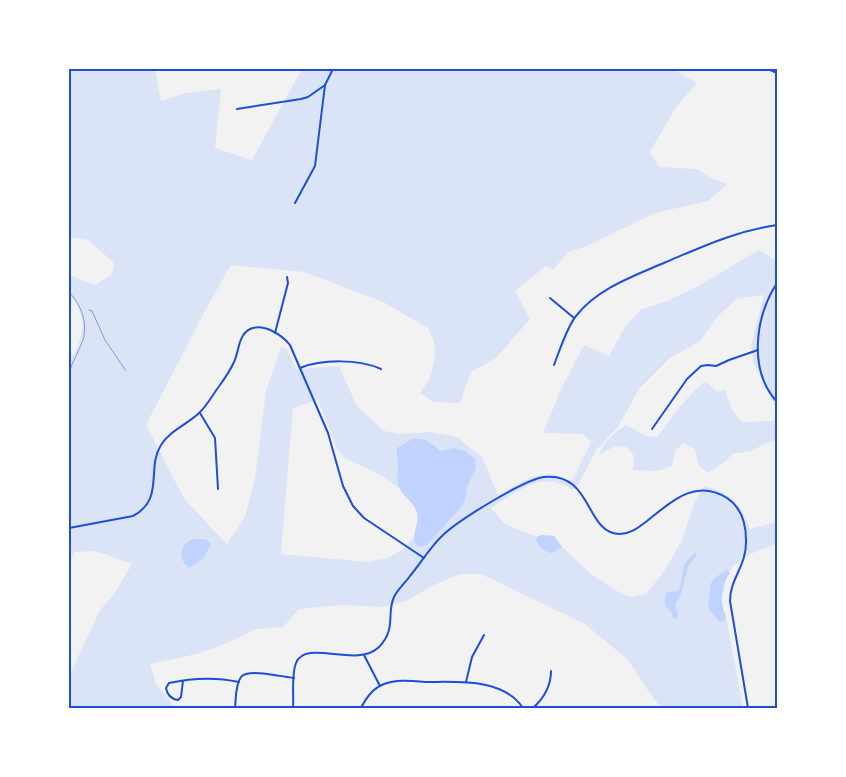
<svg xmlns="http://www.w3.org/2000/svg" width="846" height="777" font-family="'PT Sans',sans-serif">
<rect width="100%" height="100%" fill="#f2f2f2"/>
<g fill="#dbe4f7" fill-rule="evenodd">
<path d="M69,69H155L161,101L186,93L221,89L215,148L252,160L302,69H673L697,83L676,107L650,152L659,167L697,169L711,178L727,184L708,201L655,213L587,246L568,252L553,270L546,266L515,291L530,319L496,358L471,372L460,403L434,402L420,393L430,378L435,358L434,342L428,328L383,302L304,272L231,265L208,305L146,425L185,500L227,544L245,517L255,478L266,391L281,347L287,349L296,369L339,366L357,406L384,431L399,434L431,432L457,437L482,457L498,495L531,477L552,474L572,481L591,442L582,434L543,433L562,387L584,345L609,356L626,325L642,309L665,302L700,285L759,250L777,261V409L753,362L751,346L764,295L737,299L718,316L700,341L670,358L639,389L618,427L597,449L579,483L573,490C541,469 519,491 491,508L505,524L537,537L541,535L554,536L562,547L591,574L617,591L629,597L646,594L665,570L682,540L694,504L704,486C731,494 740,501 750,529L777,522V544C757,551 735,557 726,578C725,581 725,586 724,590C721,600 721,606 726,616L743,708H658L660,706L649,692L628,660L585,624L481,574H460L434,585L406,601L384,607L340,605L299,609L283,627L256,629L227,643L197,654L150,664L156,684L176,708H69V673L71,672L100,610L114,594L132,564L96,551L75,552L69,563V367L72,359L69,358V351H71L70,354L74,355C85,331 87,315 69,294V264L71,276L95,285L111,275L114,267L113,262L88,240L69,237ZM318,400L336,447L345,458L382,476L399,488L416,509L418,515L417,523L413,538L403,549L388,558L368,562L281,554L293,408Z"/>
<path d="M705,381L717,392L725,390L732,410L742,422L772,421L777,419V441L767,443L751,451L732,454L726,461L708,473L698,465L695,449L684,443L675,451L672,466L658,471L633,470L634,456L627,447L615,446L599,455C603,442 615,432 626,425L646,436L657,437C672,417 686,397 705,381Z"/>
</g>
<g fill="#bfd3fe">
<path d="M414,438L426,440L441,451L454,448L465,451L475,459L476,468L467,487L465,500L460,508L427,545L421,547L415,544C412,533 420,523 417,513C415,502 403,497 399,487C395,479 399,472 398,464C398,458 396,454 397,448Z"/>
<path d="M541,535L554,536L562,547L552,553C544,552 539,547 536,540L537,537Z"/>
<path d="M196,539H206L211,544L203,559L189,568C176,558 180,541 196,539Z"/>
<path d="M695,552L697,555L689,564L680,597L675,605L678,614L676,619L673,618L670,610L665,606V595L667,592L678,591L680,588L684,565Z"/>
<path d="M727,569L730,573C721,585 719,602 726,616L724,621L720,622L709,610L708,605L711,583L714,579Z"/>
</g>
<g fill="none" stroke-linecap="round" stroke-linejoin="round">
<g stroke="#1d4ed8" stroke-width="0.5">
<path d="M69,292C81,305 88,322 83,340C79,351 72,362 69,373"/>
<path d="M89,310L92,311L105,340L126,371"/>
</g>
<g stroke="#1d4ed8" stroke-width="2">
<path d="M768,69L777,73"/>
<path d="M237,109L301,99L308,97L325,85"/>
<path d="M295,203L315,166L325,85L333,69"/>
<path d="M777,283C755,317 748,370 777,402"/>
<path d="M550,298L574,318"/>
<path d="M275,333L288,283L287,277"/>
<path d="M554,365C559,352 567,327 576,316C598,288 634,276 666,262C704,246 736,231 777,225"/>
<path d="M300,368C322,359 359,359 381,369"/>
<path d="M200,413L215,438L218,489"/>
<path d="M652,429L687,379L701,366L708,365L716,366L729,360L758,350"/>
<path d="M69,528L133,516C165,499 146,469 161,445C169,431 188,424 199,413C207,406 213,394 220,385C225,378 230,371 234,362C239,352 238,335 250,329C264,323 282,335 290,345L328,433L343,486L353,506L364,518L424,558"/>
<path d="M364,655L380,686"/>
<path d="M183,681L181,697L178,700C171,699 167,694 166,688L169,683C192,678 216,677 239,682"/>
<path d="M466,682L472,657L484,635"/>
<path d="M235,708C236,700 235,685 241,677C248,668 283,677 294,678"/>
<path d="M293,708C294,695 291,676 296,663C306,638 357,669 379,647C397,628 386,614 394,597C397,590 405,583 410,576C421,563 430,547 443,535C459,520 523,480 544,477C593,472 585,534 620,534C631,534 639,527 647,521C671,502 695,478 727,498C742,508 746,523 746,540C747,566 730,578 730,601L748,708"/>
<path d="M361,708C366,698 373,688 384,684C397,679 413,681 427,682C458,682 503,678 523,708"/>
<path d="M533,708C544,698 551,686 551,671"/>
</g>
</g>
<rect width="846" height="777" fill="none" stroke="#ffffff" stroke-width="140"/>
<rect x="70" y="70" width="706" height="637" fill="none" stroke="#1d4ed8" stroke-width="2"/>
</svg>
